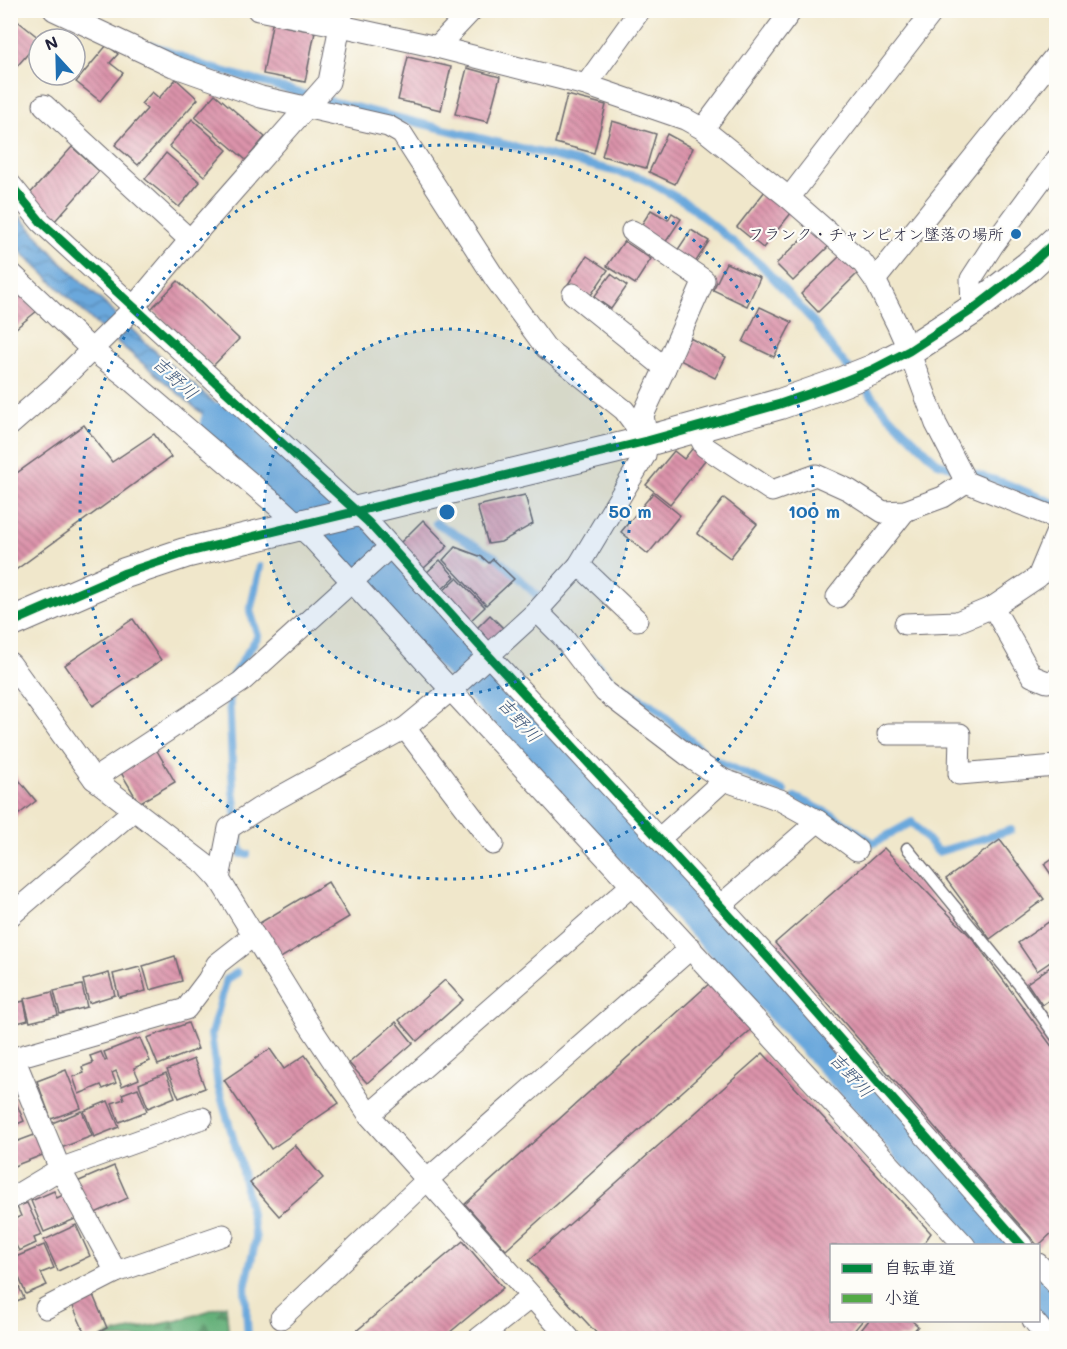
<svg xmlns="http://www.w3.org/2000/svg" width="1067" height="1349" font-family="Mali,'Klee One',sans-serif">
<defs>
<pattern id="forest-firs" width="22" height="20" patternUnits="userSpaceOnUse" patternTransform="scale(1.5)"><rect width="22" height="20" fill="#65b079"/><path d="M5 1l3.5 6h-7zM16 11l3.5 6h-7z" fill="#538f64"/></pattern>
<pattern id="water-waves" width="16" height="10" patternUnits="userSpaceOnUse" patternTransform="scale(1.5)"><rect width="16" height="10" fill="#6aa8dc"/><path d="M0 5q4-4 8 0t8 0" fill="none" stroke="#5788b4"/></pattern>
<pattern id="building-back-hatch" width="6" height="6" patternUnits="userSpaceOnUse" patternTransform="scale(1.5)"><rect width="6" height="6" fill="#db93aa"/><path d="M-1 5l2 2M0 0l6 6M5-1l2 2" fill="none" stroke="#b1788c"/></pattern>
</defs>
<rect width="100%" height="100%" fill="#fdfcf7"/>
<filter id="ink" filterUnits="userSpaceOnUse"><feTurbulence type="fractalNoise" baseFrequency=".0167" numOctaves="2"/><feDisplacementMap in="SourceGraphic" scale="12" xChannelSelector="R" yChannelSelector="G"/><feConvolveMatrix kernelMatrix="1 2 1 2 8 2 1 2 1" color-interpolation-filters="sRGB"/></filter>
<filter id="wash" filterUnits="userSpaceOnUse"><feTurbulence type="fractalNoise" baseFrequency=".008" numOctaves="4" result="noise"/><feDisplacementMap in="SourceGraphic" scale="24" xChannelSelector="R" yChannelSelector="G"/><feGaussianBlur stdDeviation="1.35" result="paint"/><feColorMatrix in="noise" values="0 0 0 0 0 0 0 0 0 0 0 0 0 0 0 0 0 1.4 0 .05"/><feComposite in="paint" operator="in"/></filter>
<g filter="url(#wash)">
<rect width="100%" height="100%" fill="#f0e7cb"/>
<path fill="url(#forest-firs)" stroke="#44695a" stroke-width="1.5" d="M226,1305L229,1338H103L112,1334L180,1320Z"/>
<path fill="url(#water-waves)" stroke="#46658c" stroke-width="1.5" d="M10,205L60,261L146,343L247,431L277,486L206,417L96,324L23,254L11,238Z"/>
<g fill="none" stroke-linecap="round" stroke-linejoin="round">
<g stroke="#6aa8dc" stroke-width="8">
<path d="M152,45L202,65L314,97L642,178L685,202L761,265L814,322L833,350L851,371"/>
<path d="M860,382L887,414L938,463L954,468"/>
<path d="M968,472L1005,483L1056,504"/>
<path d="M436,523L497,558L543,601"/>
<path d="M591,658L613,682L655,707L708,757L784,791"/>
<path d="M231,682L233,675L258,636L250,611L260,567"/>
<path d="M229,694L233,790L241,854H247"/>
<path d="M795,797L834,816L874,843L912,822L938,852L1011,830"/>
<path d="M237,973L227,979L211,1034L218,1086L240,1162L256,1239L245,1287L248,1338"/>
</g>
<g stroke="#6aa8dc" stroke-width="44">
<path d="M222,424L385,577L863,1087L1000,1246"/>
<path d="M1038,1290L1056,1310"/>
</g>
</g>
<g id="blocks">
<g fill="url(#building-back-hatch)">
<path d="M10,15L39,38V41L12,72L10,71Z"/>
<path d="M272,24L315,32L305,82L263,74Z"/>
<path d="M107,45L118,54L110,63L123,73L100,101L76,82Z"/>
<path d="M408,57L451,67L441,110L398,100Z"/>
<path d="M467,68L500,77L488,122L455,114Z"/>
<path d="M176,79L198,99L138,165L115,145L147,109L141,104L152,92L159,98Z"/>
<path d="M215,94L265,137L246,160L195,117Z"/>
<path d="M567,95L606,105L594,153L555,143Z"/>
<path d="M192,119L227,150L204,176L169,146Z"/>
<path d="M612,121L656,134L646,168L602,156Z"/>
<path d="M667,134L693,148L675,184L649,172Z"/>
<path d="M72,147L99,171L54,222L27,197Z"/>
<path d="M166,153L200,182L179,207L145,179Z"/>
<path d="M765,191L792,212L763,248L737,227Z"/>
<path d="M651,210L668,220L672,213L681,219L663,246L638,230Z"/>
<path d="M812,229L829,246L793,281L776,264Z"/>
<path d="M691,230L709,241L693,266L675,254Z"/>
<path d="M624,241L651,259L635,284L607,266Z"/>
<path d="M587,256L608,270L589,298L568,284Z"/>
<path d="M840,256L858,273L818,312L801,294Z"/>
<path d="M726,263L760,278L747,306L713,290Z"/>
<path d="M611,274L627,286L611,309L594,297Z"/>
<path d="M10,281L37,311L10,333Z"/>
<path d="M178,281L239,339L212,367L151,309Z"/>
<path d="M760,307L792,322L774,357L743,342Z"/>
<path d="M688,337L726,357L715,378L676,358Z"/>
<path d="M84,425L112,462L154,434L171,457L10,574V478Z"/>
<path d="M692,449L706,459L670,504L646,485L674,451L684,459Z"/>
<path d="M653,493L680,515L648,554L621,532Z"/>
<path d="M525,495L533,524L501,542L488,544L477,506Z"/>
<path d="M724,498L757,524L730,558L697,533Z"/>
<path d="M423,520L448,546L423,569L399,544Z"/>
<path d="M455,547L482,557L489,563L493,559L514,579L486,605L443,560Z"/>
<path d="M440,560L455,577L439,592L424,575Z"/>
<path d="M457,578L485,607L468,623L441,593Z"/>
<path d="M490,615L505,630L489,646L474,631Z"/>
<path d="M133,619L161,660L93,706L65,665Z"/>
<path d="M156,749L175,782L139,803L120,771Z"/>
<path d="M10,769L36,801L10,821Z"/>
<path d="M1000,840L1044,899L990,939L946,879Z"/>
<path d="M884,848L973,939L1056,1052V1229L1038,1246L775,943Z"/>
<path d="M1056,856V882L1044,864Z"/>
<path d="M328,882L349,917L279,959L258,924Z"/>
<path d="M1056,917V958L1037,971L1018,943Z"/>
<path d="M175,956L182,981L150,990L143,966Z"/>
<path d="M1056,963V995L1042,1005L1027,983Z"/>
<path d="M140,967L146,991L119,997L113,974Z"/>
<path d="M109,973L115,995L89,1003L83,980Z"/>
<path d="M445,980L463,1000L417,1041L399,1020Z"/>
<path d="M711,982L753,1028L506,1250L465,1204Z"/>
<path d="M82,985L87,1007L60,1014L54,991Z"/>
<path d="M52,992L58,1015L30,1022L24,999Z"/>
<path d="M15,999L16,1003L24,1001L28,1020L17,1023V1026L10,1028V1000Z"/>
<path d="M396,1022L413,1043L367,1083L349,1063Z"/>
<path d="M188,1023L198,1049L158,1065L147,1038Z"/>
<path d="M140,1038L150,1061L134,1068L139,1079L122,1086L116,1071L112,1073L116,1083L103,1089L101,1085L79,1094L73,1077L84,1073L82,1067L93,1063L90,1056L101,1052L105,1061L107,1060L104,1052Z"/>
<path d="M270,1049L284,1069L305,1055L339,1103L271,1149L224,1080Z"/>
<path d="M763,1053L931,1233L922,1246H832V1320H863L848,1338H601L529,1260Z"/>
<path d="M194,1059L205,1088L179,1098L167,1070Z"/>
<path d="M66,1070L81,1108L51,1119L37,1081Z"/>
<path d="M166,1073L175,1097L148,1108L139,1084Z"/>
<path d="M138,1088L147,1111L119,1122L112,1103L124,1099L122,1094Z"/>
<path d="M10,1089L24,1121L10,1127Z"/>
<path d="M108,1101L119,1127L94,1137L84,1111Z"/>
<path d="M82,1111L92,1136L61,1148L52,1123Z"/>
<path d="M37,1134L45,1154L14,1166L10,1157V1144Z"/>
<path d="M295,1145L323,1178L279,1216L250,1183Z"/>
<path d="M114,1166L128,1198L91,1215L77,1182Z"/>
<path d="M54,1191L57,1198L65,1194L75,1219L44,1232L31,1201Z"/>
<path d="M27,1203L42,1235L34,1238L36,1243L19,1251L10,1234V1221L21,1216L17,1207Z"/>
<path d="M76,1225L90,1256L58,1271L44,1240Z"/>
<path d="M463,1241L503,1288L443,1338H348Z"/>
<path d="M44,1245L54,1268L41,1273L47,1285L26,1294L11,1259Z"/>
<path d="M10,1267L24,1298L12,1303L10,1299Z"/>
<path d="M93,1295L107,1328L87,1338L72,1304Z"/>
<path d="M869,1320H911L918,1326L908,1338H855Z"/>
</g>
</g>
</g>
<g filter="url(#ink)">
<use href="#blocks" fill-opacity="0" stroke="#6a676d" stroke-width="1.5"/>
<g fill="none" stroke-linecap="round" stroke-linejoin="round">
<defs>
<path id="lane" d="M907,848L1023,990L1056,1037"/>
<g id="street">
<path d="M54,10L173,66L261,97L388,126L402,134L496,280L546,348L624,410L645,438"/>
<path d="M258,10L341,26L437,47L586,85L685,119L703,129L789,198L862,262L875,280L897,324L909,351L936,424L966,482L1056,518"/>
<path d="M437,47L472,10"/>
<path d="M586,85L640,10"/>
<path d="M44,105L190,240"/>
<path d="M703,129L792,10"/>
<path d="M10,184L41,222L368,522L488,655L659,839L771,961L1022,1246"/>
<path d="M789,198L934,10"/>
<path d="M632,231L704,280L665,368"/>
<path d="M10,272L92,350L127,377L281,509L311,537L451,690L965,1246"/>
<path d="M875,280L1056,55"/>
<path d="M972,310L971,279L993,245L1056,160"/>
<path d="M10,425L57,384L126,316L190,240L329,82L343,10"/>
<path d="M695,428L705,447L772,491L816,475L849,490L883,512L905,511L943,497L966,482"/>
<path d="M579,565L637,620"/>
<path d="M837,597L905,511"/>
<path d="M993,607L1032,676L1047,682L1056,680"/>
<path d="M537,611L562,636L605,692L694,760L724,780L780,800L818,821L857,850"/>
<path d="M905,624L957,622L993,607L1038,577L1056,534"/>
<path d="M10,663L94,779L206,865L219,879L308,1023L369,1115L569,1338"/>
<path d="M405,728L493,844"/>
<path d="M888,734H960L959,774L1056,766"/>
<path d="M94,779L241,682L390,547"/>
<path d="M659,839L724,780"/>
<path d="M219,879L229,828L258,809L405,728L451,690L537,611L579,565L645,455L647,441L643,415L665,368L573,294"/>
<path d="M720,906L818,821"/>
<path d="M10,916L134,810"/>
<path d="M369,1115L632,885"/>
<path d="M10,1199L60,1169L202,1118"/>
<path d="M223,1235L116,1272L60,1169L14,1058L186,1009L208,980L217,964L254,935"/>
<path d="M1038,1264L1056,1284"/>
<path d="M46,1308L116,1272"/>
<path d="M281,1318L427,1180L691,948"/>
<path d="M1033,1320L1048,1338"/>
<path d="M479,1338L531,1297"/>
</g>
<path id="secondary" d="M10,623L125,573L185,553L647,441L780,404L837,384L872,370L909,351L972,310L1029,266L1056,241"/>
</defs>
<use href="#lane" stroke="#6a676d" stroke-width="13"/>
<use href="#street" stroke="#6a676d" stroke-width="23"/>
<use href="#secondary" stroke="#6a676d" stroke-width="32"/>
<use href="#lane" stroke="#fff" stroke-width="10"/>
<use href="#street" stroke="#fff" stroke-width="21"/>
<use href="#secondary" stroke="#fff" stroke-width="30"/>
<path stroke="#53aa46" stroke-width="8" stroke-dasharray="15 8" stroke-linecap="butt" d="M1055,10L1056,12"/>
<defs>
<g id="cycleway">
<path d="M10,184L41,222L368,522L488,655L659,839L771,961L1022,1246"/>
<path d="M10,623L125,573L185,553L647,441L780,404L837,384L872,370L909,351L972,310L1029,266L1056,241"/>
</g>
</defs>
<use href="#cycleway" stroke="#fdfcf7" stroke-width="13"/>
<use href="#cycleway" stroke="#00873e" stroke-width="9"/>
</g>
</g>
<circle cx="447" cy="512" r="183" fill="#1f6fb2" fill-opacity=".12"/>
<g fill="none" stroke="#1f6fb2" stroke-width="3" stroke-dasharray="3 6">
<circle cx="447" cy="512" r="183"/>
<circle cx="447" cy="512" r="367"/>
</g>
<circle fill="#1f6fb2" stroke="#fdfcf7" stroke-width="2" cx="1016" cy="234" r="6"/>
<g text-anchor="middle" stroke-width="4.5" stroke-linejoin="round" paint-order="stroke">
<g font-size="16" fill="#22223b" stroke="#fdfcf7" text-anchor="end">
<text x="1004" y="240">フランク・チャンピオン墜落の場所</text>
</g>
<g font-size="18" font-style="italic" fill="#3f587b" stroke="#fdfcf7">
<text transform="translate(175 378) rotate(43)" y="6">吉野川</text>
<text transform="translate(519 720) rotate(47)" y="6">吉野川</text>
<text transform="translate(851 1075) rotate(47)" y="6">吉野川</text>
</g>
</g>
<circle cx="447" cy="512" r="9" fill="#1f6fb2" stroke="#fdfcf7" stroke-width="3"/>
<g font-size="18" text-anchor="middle" font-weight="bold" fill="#1f6fb2" stroke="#fdfcf7" stroke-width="4.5" stroke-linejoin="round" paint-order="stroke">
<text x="630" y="518">50 m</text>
<text x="814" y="518">100 m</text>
</g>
<rect width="1067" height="1349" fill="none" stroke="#fdfcf7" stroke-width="36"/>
<rect x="830" y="1244" width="210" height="78" fill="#fdfcf7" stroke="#a5a5ac" stroke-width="1.5"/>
<rect x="842" y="1264" width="30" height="9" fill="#00873e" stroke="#a5a5ac" stroke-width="1.5"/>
<text x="884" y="1274" font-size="18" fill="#22223b">自転車道</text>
<rect x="842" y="1294" width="30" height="9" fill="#53aa46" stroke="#a5a5ac" stroke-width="1.5"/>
<text x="884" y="1304" font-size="18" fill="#22223b">小道</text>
<g transform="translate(57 57) rotate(338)"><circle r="28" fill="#fdfcf7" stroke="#a5a5ac" stroke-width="1.5"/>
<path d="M0-4.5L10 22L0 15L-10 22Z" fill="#1f6fb2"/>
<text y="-9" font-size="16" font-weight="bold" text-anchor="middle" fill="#22223b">N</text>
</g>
</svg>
